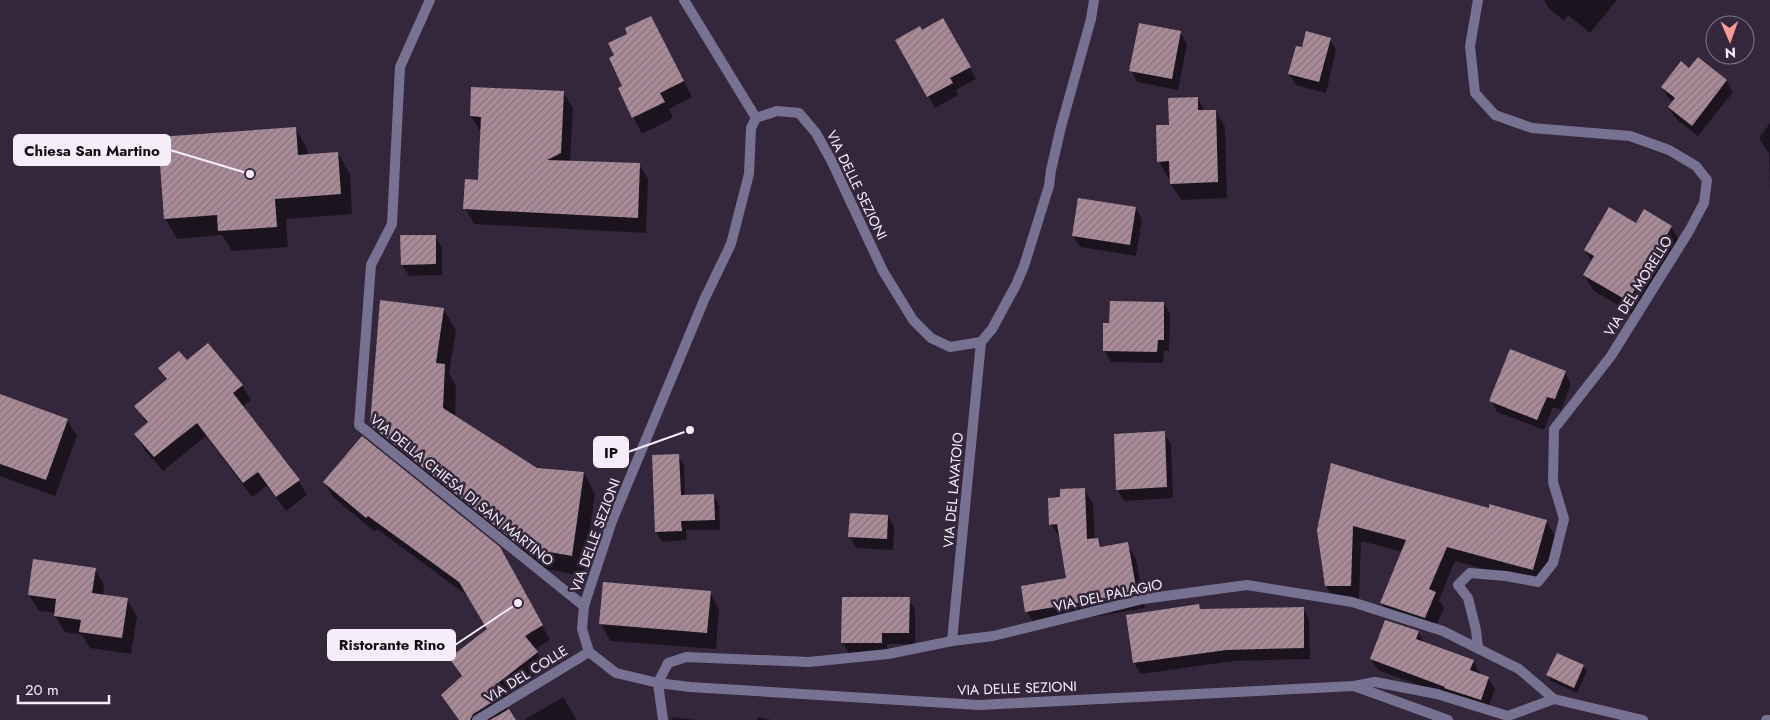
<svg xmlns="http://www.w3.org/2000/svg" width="1770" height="720" font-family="Jost,sans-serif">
<defs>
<pattern id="building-hatch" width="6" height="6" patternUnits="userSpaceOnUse" patternTransform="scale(1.25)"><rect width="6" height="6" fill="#a98b98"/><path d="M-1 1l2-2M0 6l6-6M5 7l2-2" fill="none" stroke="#88737d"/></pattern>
</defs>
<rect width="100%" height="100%" fill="#34273b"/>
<g fill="#0007">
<path d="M1544,0H1617L1590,33L1568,15L1564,21L1548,7Z"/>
<path d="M651,17L692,97L669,109L673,118L642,134L633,117L616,56L629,35Z"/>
<path d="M943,20L976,79L956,90L958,95L935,108L896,40L922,32Z"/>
<path d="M1181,33L1187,44L1178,90L1137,82L1131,70Z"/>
<path d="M1330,39L1336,50L1326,93L1296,85L1289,74Z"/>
<path d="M1690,70L1726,80L1733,92L1698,136L1676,119L1669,108L1674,102L1669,99L1663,88Z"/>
<path d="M564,93L573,108L570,162L639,164L648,179L646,233L474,224L465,208L479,181L481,131H480L471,116Z"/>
<path d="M1197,98L1205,111H1216L1225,127L1227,198L1181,200L1171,184V178H1168L1159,161Z"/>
<path d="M1770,123V193L1769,154L1759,138Z"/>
<path d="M295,128L307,148L308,155L338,153L350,174L352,214L286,219L288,247L232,251L222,235L177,239L165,218Z"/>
<path d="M1136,208L1142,220L1136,256L1080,247L1073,236Z"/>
<path d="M1636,224L1671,227L1681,243L1638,317L1594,291L1584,275L1592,262L1585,250Z"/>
<path d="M435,236L442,247V275L409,276L402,265Z"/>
<path d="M1164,303L1170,314L1169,351H1164L1163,363L1111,362L1104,350L1111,324Z"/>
<path d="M444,310L456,330L449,373L456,386L455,417L536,469L584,473L595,494L583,576L534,567L384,446L372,425Z"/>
<path d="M187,362L242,385L251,400L242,407L298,480L307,495L286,511L267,486L252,497L206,436L163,471L144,449L135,434L147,424L136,406L167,380L160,369Z"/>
<path d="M1565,372L1571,384L1561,410L1553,407L1544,430L1497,412L1491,401Z"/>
<path d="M0,395L67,420L77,436L55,496L0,476Z"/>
<path d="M1164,433L1171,444L1173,498L1124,501L1117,489Z"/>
<path d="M653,456H678L684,465L685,496L714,495L719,505L720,530H686L687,540L662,542L656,532Z"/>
<path d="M325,483L507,563L550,640L535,649L545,667L502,700L514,720H489L485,713L476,720H459L451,709L462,678L450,659L488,629L469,597L377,529L375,532L333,497Z"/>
<path d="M1084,489L1093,504L1095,540L1098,539L1102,548L1127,544L1136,559L1145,608L1036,627L1027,612L1067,579L1061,540L1051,524L1062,498Z"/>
<path d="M1489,509L1546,521L1555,536L1542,585L1455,561L1439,600L1444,608L1433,632L1390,618L1381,603L1403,552L1361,541L1359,600L1335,601L1326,586L1318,530Z"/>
<path d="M888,516L894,527L893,550L856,548L850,537Z"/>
<path d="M95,569L104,585L103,596L127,600L137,616L131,654L90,648L82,635L65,632L55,616L56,613L39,611L29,595Z"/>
<path d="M710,592L719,609L716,649L610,641L601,624Z"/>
<path d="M909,599L915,610V644H887V654H849L842,642Z"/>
<path d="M1198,605L1201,610L1303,608L1309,619L1310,659L1233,661L1141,674L1134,663L1127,616Z"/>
<path d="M1418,632L1425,643L1473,661L1480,673L1479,674L1488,678L1495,689L1487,711L1378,670L1371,659Z"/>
<path d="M1583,666L1587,671L1577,693L1551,681L1548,675Z"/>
<path d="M563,697L577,720H524Z"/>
<path d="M671,717L695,720H672Z"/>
<path d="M758,717L772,720H757Z"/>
</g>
<g fill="url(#building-hatch)">
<path d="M651,16L684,81L660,93L665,102L632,118L618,88L622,86L609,58L614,55L608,43L627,34L625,28Z"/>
<path d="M943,18L971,67L950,78L953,83L927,97L895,40L920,26L922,30Z"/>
<path d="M1139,23L1181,31L1172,79L1129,71Z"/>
<path d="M1306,31L1331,38L1319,82L1288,74L1296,46L1302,47Z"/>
<path d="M1698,57L1727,80L1692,126L1668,107L1675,98L1661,87L1681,61L1689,68Z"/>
<path d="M471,87L564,91L561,153L547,160L640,163L638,218L463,209L465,179L478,180L481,117L470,116Z"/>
<path d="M1198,97V110H1216L1218,182L1170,184L1169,161L1157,162L1156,125H1169L1168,98Z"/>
<path d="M296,127L298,155L338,152L341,194L275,199L277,227L218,231L217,215L164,219L158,137Z"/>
<path d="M1078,198L1136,207L1130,245L1072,236Z"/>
<path d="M1609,207L1636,223L1644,209L1672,226L1628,301L1583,275L1594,256L1584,250Z"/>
<path d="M400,235H436V264L401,265Z"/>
<path d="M380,300L444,308L436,363L445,364L443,408L537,468L584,472L572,556L521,547L370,425Z"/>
<path d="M1110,301L1164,302V340H1158L1157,352L1103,351V323H1109Z"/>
<path d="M208,343L243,385L233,393L300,480L276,497L258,472L243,483L197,423L154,457L134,434L148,422L134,406L167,379L158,368L179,351L187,360Z"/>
<path d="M1510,349L1566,371L1555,399L1547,397L1537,420L1489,401Z"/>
<path d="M0,394L68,419L46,480L0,464Z"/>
<path d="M1165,431L1167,487L1116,490L1114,434Z"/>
<path d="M362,436L500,547L543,625L525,636L538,652L494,686L501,697L473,714L470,720H459L441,695L462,676L449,658L487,629L459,582L368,516L366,518L323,482Z"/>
<path d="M679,454L681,495L714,494L715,520L681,521L682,531L655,532L652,455Z"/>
<path d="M1331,463L1397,483L1489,508V504L1547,520L1533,570L1447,547L1429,589L1436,592L1425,618L1380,603L1406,540L1353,526L1351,586H1325L1317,530Z"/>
<path d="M1085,488L1087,539L1098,538L1100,547L1128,542L1137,593L1025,612L1021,586L1066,578L1057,524L1049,525L1048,498L1060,497V489Z"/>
<path d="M850,513L888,515L887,539L848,537Z"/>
<path d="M33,559L96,568L92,593L128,598L122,638L79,632L81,620L54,616L56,599L28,595Z"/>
<path d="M603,582L711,591L707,633L599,624Z"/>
<path d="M842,597H910L909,633H882V643H841Z"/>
<path d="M1199,604L1200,609L1304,607V648L1226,650L1133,663L1126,615Z"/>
<path d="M1385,620L1419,631L1416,639L1474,660L1470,670L1489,677L1481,700L1444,688L1445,687L1370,659Z"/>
<path d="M1557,653L1584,665L1574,688L1546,675Z"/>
<path d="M509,709L516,720H490Z"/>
</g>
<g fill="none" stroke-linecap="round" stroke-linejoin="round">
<g stroke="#777292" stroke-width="10">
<path d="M430,0L400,67L392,224L371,265L359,425L584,606"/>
<path d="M684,0L756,118"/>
<path d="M952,641L981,342"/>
<path d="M1478,648L1476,630L1468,598L1458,585L1470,573L1506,576L1538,582L1553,563L1564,519L1553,482L1554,429L1611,356L1689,231L1704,203L1707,180L1696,166L1669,150L1630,136L1532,128L1495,115L1475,93L1470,46L1478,0"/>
<path d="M1354,686L1375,682L1437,694L1508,716L1554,699L1643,720"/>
<path d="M477,720L589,652"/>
<path d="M663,720L658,683L668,663L686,657L809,662L888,654L952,641L993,636L1143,599L1247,585L1352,602L1443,631L1519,669L1554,699"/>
<path d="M1766,720H1770"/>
</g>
<path stroke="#777292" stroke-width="10" d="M1094,0L1091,19L1061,127L1051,170L1049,186L1024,266L1016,285L992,329L981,342L950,347L931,338L913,320L883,271L831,160L816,133L799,113L777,111L756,118L751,128L749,174L731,244L704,300L612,521L584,606L582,629L589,652L616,673L658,683L690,687L979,705L1354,686L1448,720"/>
</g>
<g text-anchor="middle" stroke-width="5" stroke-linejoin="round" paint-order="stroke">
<g font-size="14" fill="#f6edfb" stroke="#34273b">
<text transform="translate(857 185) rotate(64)" y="5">VIA DELLE SEZIONI</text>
<text transform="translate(1638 286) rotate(-58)" y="5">VIA DEL MORELLO</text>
<text transform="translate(462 490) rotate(39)" y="5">VIA DELLA CHIESA DI SAN MARTINO</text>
<text transform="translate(953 490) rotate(-85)" y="5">VIA DEL LAVATOIO</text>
<text transform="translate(595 535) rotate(-70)" y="5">VIA DELLE SEZIONI</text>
<text transform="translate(1108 595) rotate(-12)" y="5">VIA DEL PALAGIO</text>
<text transform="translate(526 674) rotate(-32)" y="5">VIA DEL COLLE</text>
<text transform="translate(1017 688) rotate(-2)" y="5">VIA DELLE SEZIONI</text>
</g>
</g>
<path fill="none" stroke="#f6edfb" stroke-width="2" d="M250 174L170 150M690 430L628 452M518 603L455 645"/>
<g fill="#f6edfb" stroke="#34273b" stroke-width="2">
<circle cx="250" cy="174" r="5"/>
<circle cx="690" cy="430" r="5"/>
<circle cx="518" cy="603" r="5"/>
</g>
<g fill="#f6edfb" stroke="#f6edfb" stroke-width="2">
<rect x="14" y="135" width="156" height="30" rx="5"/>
<rect x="594" y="437" width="34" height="30" rx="5"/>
<rect x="328" y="630" width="127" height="30" rx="5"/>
</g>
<g font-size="15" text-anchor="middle" font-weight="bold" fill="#111">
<text x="92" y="156">Chiesa San Martino</text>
<text x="611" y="458">IP</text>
<text x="392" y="650">Ristorante Rino</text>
</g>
<g transform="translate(1730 40) rotate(178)"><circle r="24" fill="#34273b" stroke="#827688"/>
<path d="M0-4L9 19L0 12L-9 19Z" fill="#f59c96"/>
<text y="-8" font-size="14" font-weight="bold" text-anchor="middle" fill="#f6edfb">N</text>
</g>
<path d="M18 695v8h91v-8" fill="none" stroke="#f6edfb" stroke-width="2.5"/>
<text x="25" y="695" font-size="15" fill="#f6edfb" stroke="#34273b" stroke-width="4" paint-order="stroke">20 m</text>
</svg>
